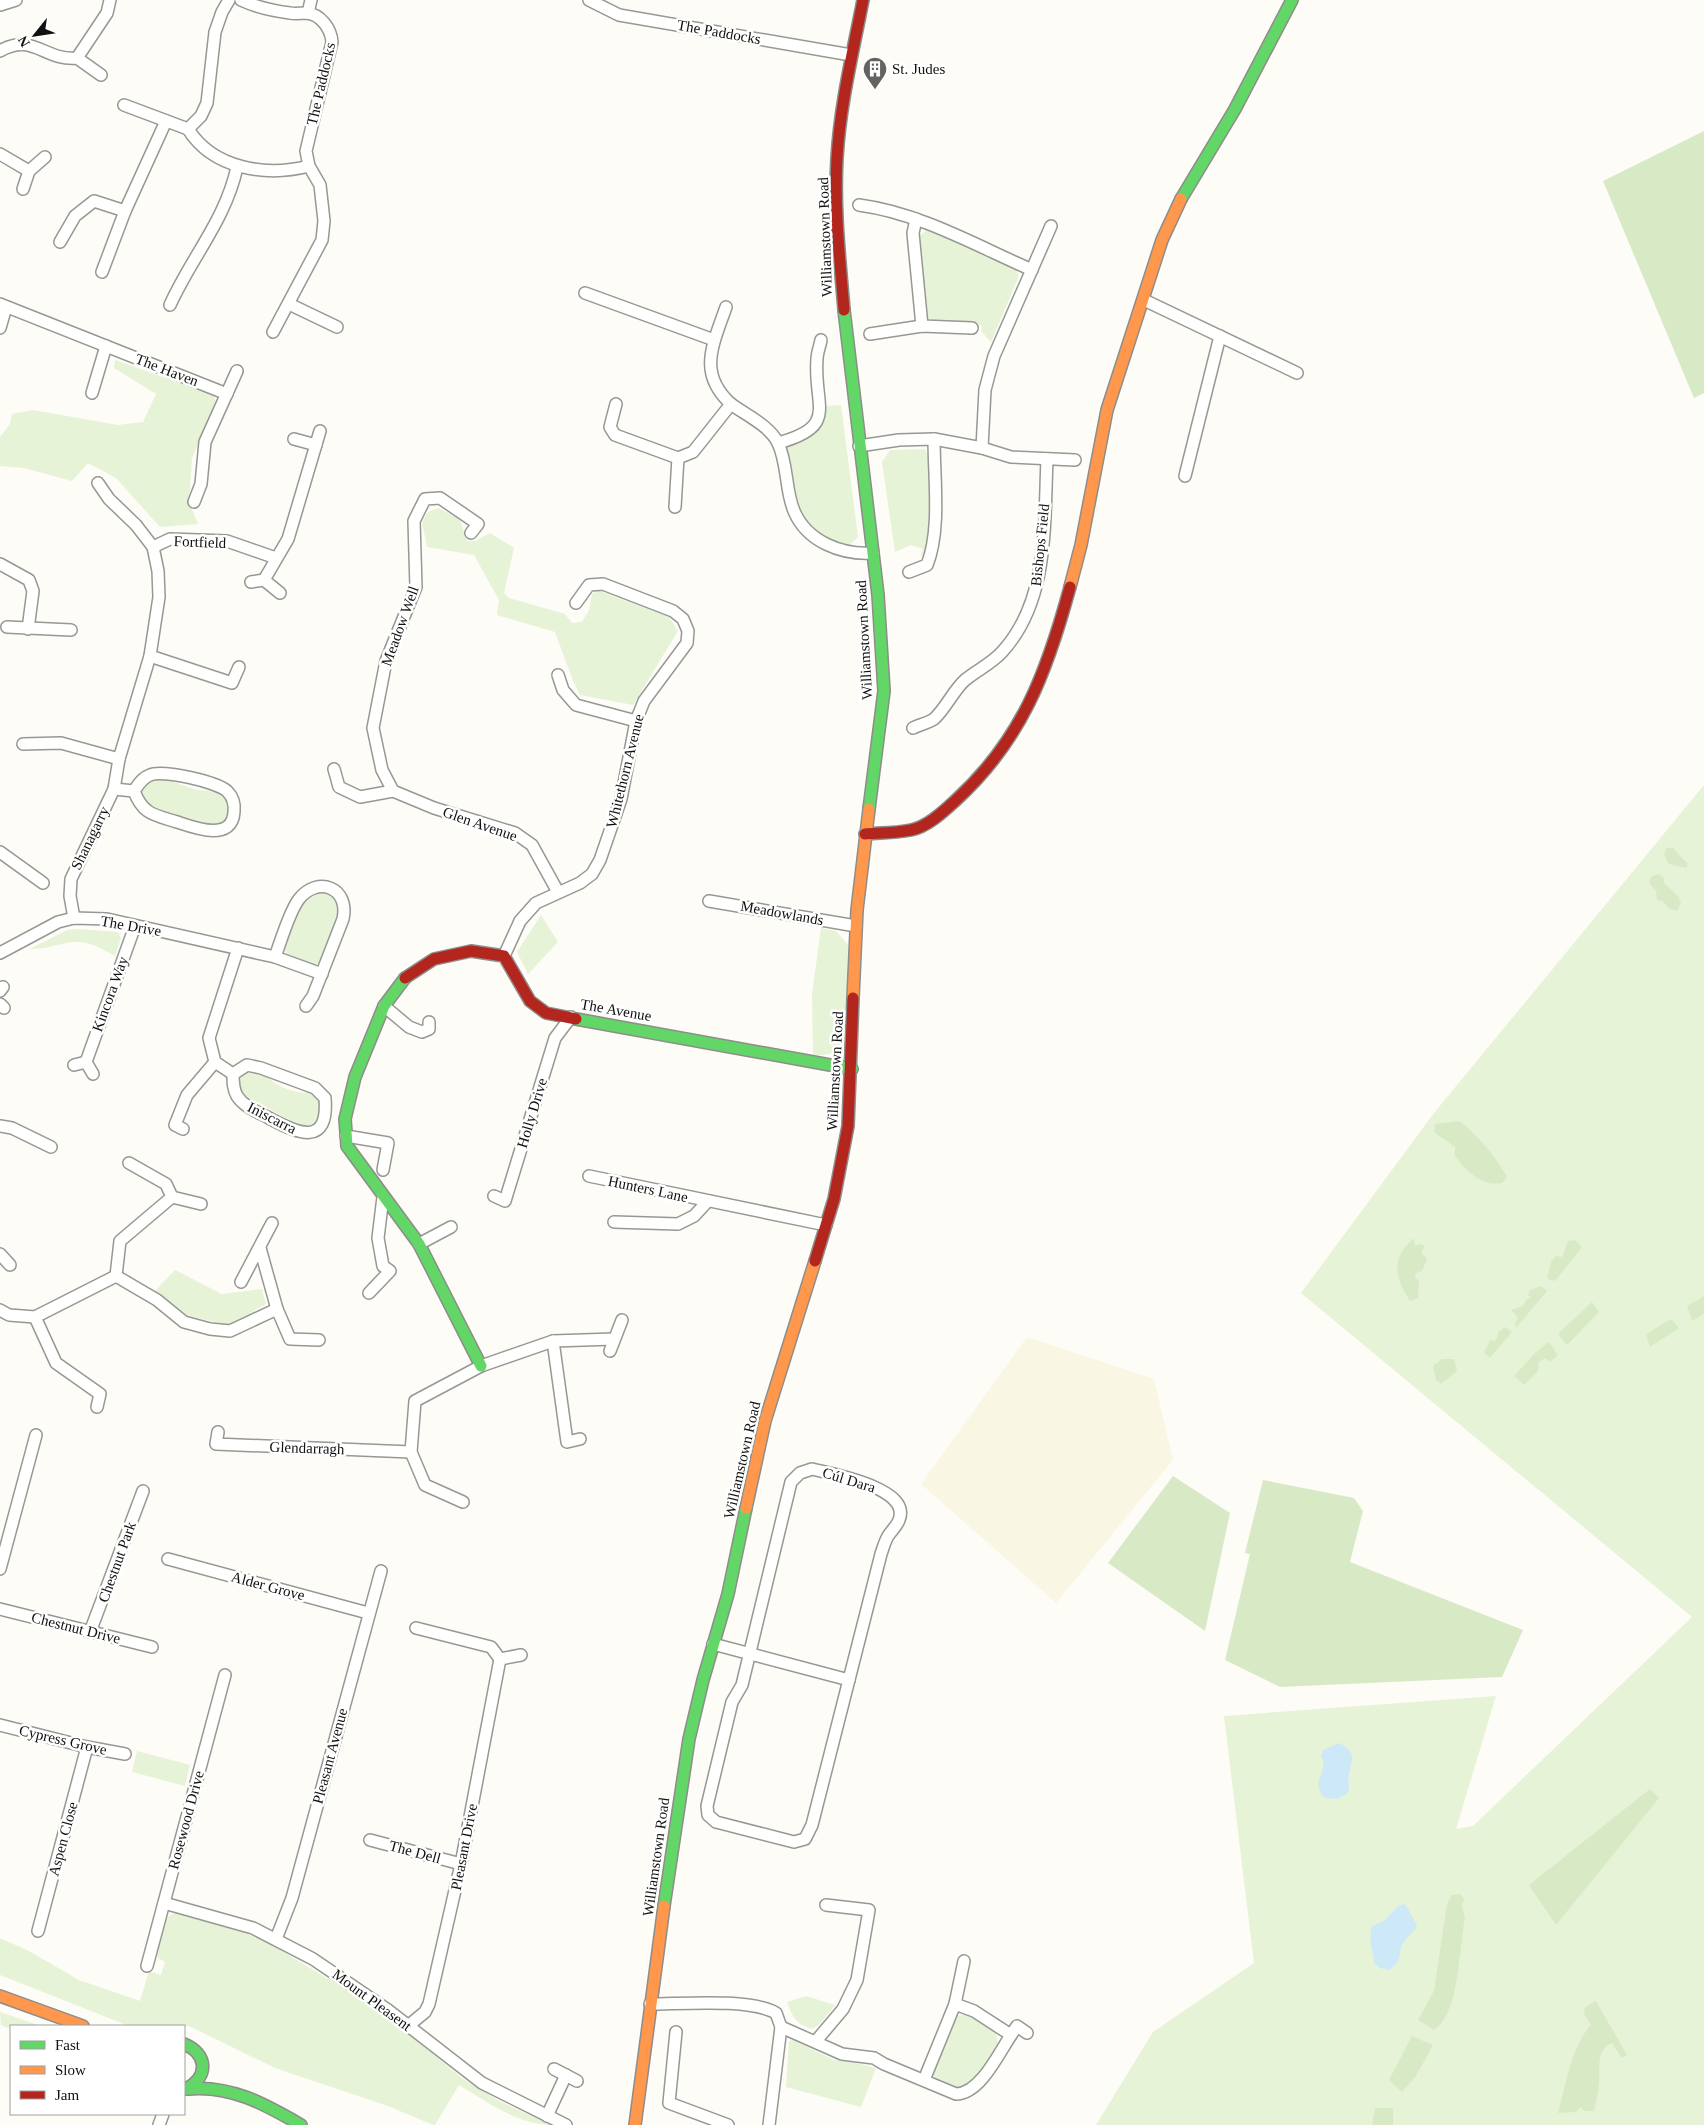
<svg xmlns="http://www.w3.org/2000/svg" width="1704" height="2125" font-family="Georgia,serif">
<rect width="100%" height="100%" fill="#fdfcf7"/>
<path fill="#f9f7e4" d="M1027,1337L1154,1379L1173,1460L1056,1603L921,1484Z"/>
<g fill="#e7f3d7">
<path d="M928,229L1016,269L1019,276L991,342L981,331L982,325L939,321L928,318L918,237Z"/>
<path d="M115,360L214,395L216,403L192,458L189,502L198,524L160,527L116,478L88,463L72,481L24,468L0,466V437L10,424L12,414L33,410L118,425L143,422L156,394L114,368Z"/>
<path d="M841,405L858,537C848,547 844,548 831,541C793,521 793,486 786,448C811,441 821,432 826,406Z"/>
<path d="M925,449C935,474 934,533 925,559L921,556L923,549L911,545L895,552L882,462L890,450Z"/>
<path d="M438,508L460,519L467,541H475L490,533L514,548L504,593L509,598L565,614L572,623L582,622L589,610L592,594L599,591L669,617L678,631L633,705L580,695L573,681L555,632L497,615L499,600L474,555L427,547L422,522L428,512Z"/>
<path d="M160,779C179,781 195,794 215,790L227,798L228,815L221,825L210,827L202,825L200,821C182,816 152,813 142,798V790L147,782Z"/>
<path d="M1704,785V2125H1096L1153,2032L1254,1963L1224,1716L1496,1696L1456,1829L1473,1826L1692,1617L1301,1293L1434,1113Z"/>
<path d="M321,892C355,901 330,939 322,961L315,965L288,955L284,949C291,930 297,897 321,892Z"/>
<path d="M541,915L558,942L528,974L517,952Z"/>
<path d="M821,928L836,931L848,945L846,1033L837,1053L813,1056L812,994Z"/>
<path d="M78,929L118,932L121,938L115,956C105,951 93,943 81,942C63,941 47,950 30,949L67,930Z"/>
<path d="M245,1072L267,1076C273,1085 297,1095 308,1092L320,1101C322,1113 319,1120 310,1128L293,1126L290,1121L258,1102L252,1103C243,1096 239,1090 238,1079Z"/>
<path d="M175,1270L222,1294L262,1289L266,1304L229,1325L189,1316L155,1291Z"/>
<path d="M137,1751L190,1765L185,1786L132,1772Z"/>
<path d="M177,1913L237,1929L272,1945L363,2000L403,2029L463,2079L499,2101L551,2125C518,2125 486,2101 459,2085L435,2125H433L388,2106L275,2068L189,2026H129L0,1975V1938L29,1951L79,1980L140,2001L149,1971L161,1975L165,1962L159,1959L155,1952C159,1938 160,1915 177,1913Z"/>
<path d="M806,1996L835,2005L820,2024L812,2029C796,2024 793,2018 787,2002Z"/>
<path d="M0,2012L6,2014L41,2026H11V2029L1,2025Z"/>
<path d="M961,2015H970L996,2032L998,2044C986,2061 973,2095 948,2085C941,2082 936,2081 933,2074L956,2017Z"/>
<path d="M793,2040L834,2060L857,2063L876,2068L861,2107L786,2087L789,2041Z"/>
</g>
<g fill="#d8eac5">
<path d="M1704,131V393L1694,398L1603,181Z"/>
<path d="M1666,848H1674C1678,856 1684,858 1688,864L1686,868L1669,864L1664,855Z"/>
<path d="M1658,874L1664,878V883L1678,896L1681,903L1677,911L1669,909L1663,901L1657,900L1656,891L1649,883L1651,877Z"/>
<path d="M1459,1121C1477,1134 1496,1157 1507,1177L1502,1183C1482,1187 1466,1171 1455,1156V1147L1434,1132L1435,1124Z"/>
<path d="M1414,1238L1415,1246L1421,1244L1425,1246L1421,1252L1427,1259L1422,1271L1416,1273L1415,1278L1419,1280L1418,1298L1410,1301C1394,1277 1391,1258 1414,1238Z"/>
<path d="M1575,1240L1582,1247L1555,1281L1547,1279L1551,1262L1556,1256L1562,1257L1568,1241Z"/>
<path d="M1541,1286L1547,1291L1516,1328L1515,1322L1518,1318L1511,1310L1523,1306L1526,1300L1531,1297L1528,1295L1530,1290Z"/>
<path d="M1704,1296V1314L1692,1321L1687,1306Z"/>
<path d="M1592,1302L1599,1312L1567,1345L1558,1334Z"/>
<path d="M1671,1319L1679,1328L1650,1347L1646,1334Z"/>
<path d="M1505,1327L1512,1332L1490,1358L1484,1353L1490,1340L1496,1341L1498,1332Z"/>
<path d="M1549,1342L1558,1355L1550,1362L1545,1358L1539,1362L1538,1371L1524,1385L1514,1376L1536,1352Z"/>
<path d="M1442,1359H1454L1457,1371L1441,1384L1436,1380L1433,1366Z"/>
<path d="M1173,1476L1230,1513L1205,1631L1108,1563Z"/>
<path d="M1263,1480L1354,1498L1363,1511L1350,1562L1523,1630L1502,1677L1280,1687L1225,1660L1250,1554L1245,1553Z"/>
<path d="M1650,1789L1659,1798L1556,1925L1529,1885Z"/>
<path d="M1460,1894L1464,1899L1462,1906L1465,1918C1459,1946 1460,2014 1434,2030L1418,2020L1434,1991L1447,1904L1452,1895Z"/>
<path d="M1596,2001L1627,2055L1622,2058L1612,2043C1596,2049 1600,2069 1599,2083C1598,2092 1596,2102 1594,2111H1584L1581,2107L1576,2112L1558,2113C1566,2085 1571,2047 1591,2025L1584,2014L1585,2007Z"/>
<path d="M1412,2036L1433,2045L1416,2076L1402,2092L1389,2080Z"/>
<path d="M1375,2108H1393V2125H1372Z"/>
</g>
<g fill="#cde8f7">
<path d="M1339,1743C1357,1752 1352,1758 1349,1774C1348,1779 1349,1785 1349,1791C1340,1800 1335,1800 1323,1797C1310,1778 1330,1773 1321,1756L1323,1750Z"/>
<path d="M1405,1904L1417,1925C1414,1933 1406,1937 1402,1945C1397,1958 1404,1959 1389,1970L1380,1968L1374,1963C1373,1948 1368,1942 1372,1926L1385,1920L1398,1906Z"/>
</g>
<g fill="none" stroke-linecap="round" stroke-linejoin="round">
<defs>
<g id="street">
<path d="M241,0C256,7 274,11 290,13C295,14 300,13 306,13C321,14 331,29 332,42L306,151L309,166L320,185L324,221L322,240L273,332"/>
<path d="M589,0L619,15L851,55"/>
<path d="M0,5L16,0"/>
<path d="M308,13L311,0"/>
<path d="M0,51C33,32 44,61 77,58L101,75"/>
<path d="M77,58L107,13L110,0"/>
<path d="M124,105L188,129L201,116L207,103L215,32L222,12L229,0"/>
<path d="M188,129C213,169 266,177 309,166"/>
<path d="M0,154L29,171"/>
<path d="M23,189L29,171L45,157"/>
<path d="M859,205C920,213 977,246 1032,270"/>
<path d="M916,219L913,233L922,326"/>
<path d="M60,242L75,216L94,201L125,211"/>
<path d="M102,272L125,211L166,121"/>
<path d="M585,293L714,340"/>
<path d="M1144,300L1297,373"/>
<path d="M0,304L227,394"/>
<path d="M289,304L337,327"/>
<path d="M170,305C191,258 226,219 237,167"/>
<path d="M726,307C713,345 697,373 731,404"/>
<path d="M0,328L6,307"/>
<path d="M870,334L922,326L972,328"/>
<path d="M92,393L106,346"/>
<path d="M616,404L610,427L615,435L678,458L693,452L731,404C746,415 770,426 778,443C788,464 785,490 794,511C807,542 842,555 873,553"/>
<path d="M294,439L316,445"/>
<path d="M778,443C840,426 813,406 817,359C817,353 820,346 821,340"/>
<path d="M859,446L899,440L934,439L982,448L1011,457L1075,460"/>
<path d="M982,448L985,390L994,356L1051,226"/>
<path d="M1185,476L1220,336"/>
<path d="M194,502L201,484L205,442L237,371"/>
<path d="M675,507L678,458"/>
<path d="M153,547L170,539L227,541L276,558"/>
<path d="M0,564L29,580L33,591L28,629"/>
<path d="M909,572L927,565C941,530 934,478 934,439"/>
<path d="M264,580L288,539L320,431"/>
<path d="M251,582L264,580L280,593"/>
<path d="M7,627L71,630"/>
<path d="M150,656L232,683L239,667"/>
<path d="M558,675L563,690L576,705L636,721"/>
<path d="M913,728C919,725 928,723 934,719C946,708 953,691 965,680C977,670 991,664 1002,652C1049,601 1044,525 1047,459"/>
<path d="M23,744L61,743L119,759"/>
<path d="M334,769L339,787L360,797L393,791L434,808L515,833L532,845L558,892"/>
<path d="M114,789L134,791C138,785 142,778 150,775C162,769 217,782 227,791C233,797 235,804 234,812C232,842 195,828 177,822C155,815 143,815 134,791"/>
<path d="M393,791L382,770L373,728L386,661L416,587L414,521L425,499L440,498L478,524L471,533"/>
<path d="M0,852L43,883"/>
<path d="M709,901L856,926"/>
<path d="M74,918L70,896L71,879L114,789L119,759L150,656L159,597L158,571L153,547L136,525L109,499L98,483"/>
<path d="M0,953L58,922L74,918L107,919L275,957L322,974"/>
<path d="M504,956L520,921L536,903L580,883L592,874L600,860L621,799L636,721L644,701L687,643L688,631L683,619L673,611L603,584L589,585L576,603"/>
<path d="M275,957C281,941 289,912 299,899C318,875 350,888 343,919L313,996L306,1006"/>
<path d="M0,991L3,987"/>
<path d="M0,1004L4,1008"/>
<path d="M384,1006L409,1027L422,1032L429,1029V1022"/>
<path d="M86,1062L93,1074"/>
<path d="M74,1065L86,1062L135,926"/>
<path d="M233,1074L247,1065L261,1068L315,1088L325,1098C329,1147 298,1134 269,1118C258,1112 244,1107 237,1096C233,1089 233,1082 233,1074L215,1062L209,1038L238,948"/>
<path d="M0,1126L12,1128L51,1147"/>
<path d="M183,1129L175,1125L187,1095L215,1062"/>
<path d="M346,1136L388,1143L383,1170"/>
<path d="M129,1163L166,1184L172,1197"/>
<path d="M589,1176L826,1225"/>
<path d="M494,1196L505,1201L555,1038L571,1017"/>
<path d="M172,1197L201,1204"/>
<path d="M614,1222L678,1224L694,1216L707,1202"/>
<path d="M419,1244L451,1227"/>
<path d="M260,1248L277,1309L290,1339L319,1340"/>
<path d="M0,1254L10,1265"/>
<path d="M116,1276L157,1300L184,1322L210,1329L230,1331L277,1309"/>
<path d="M116,1276L120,1241L172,1197"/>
<path d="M241,1282L272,1223"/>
<path d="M369,1293L390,1271L383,1266L378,1238L383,1197"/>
<path d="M0,1310L9,1315L35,1317L116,1276"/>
<path d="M35,1317L56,1363L100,1394L97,1407"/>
<path d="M553,1341L567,1442L580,1439"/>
<path d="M610,1351L622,1320"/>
<path d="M218,1432L216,1444L411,1452"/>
<path d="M812,1469C832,1474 912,1488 899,1520C897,1526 891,1531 888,1536C885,1541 883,1548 881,1554L812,1825L805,1839L794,1842L716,1822L708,1815L707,1806L732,1702L742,1685L791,1482L800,1473Z"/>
<path d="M463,1502L425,1485L411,1452L415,1401L481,1366L553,1341L614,1339"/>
<path d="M168,1559L368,1613"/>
<path d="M0,1569L36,1435"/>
<path d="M0,1609L152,1647"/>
<path d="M416,1628L491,1647L500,1659L521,1655"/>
<path d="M90,1632L143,1491"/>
<path d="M713,1644L849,1680"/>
<path d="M0,1725L87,1747L125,1754"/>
<path d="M370,1840L461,1864"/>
<path d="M164,1903L253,1928L313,1959L388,2010L482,2083L566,2125"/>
<path d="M38,1931L87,1747"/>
<path d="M276,1939L292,1898L381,1571"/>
<path d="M147,1966L225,1675"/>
<path d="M650,2004C682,2004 749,1998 776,2013L781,2027L769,2125"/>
<path d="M955,2004L964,1961"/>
<path d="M408,2026L425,2012L429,2004L461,1864L500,1659"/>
<path d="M781,2027L842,2054L874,2058L884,2064L956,2094C980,2094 999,2053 1011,2035L974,2011L955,2004L924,2080"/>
<path d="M676,2032L669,2103L728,2125"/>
<path d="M1011,2035L1017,2026L1027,2033"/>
<path d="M816,2041L843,2009L857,1980L869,1910L826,1905"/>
<path d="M554,2069L577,2081"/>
<path d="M547,2116L566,2075"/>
<path d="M159,2125L163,2114"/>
</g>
<g id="fast">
<path d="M1181,199L1235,109L1292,0"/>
<path d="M844,310L878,595L884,691L869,809"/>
<path d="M405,978L384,1006L355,1077L345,1119L347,1146L419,1244L481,1366"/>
<path d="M576,1019L852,1069"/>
<path d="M664,1906L689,1739L703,1680L728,1594L746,1508"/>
<path d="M184,2044C208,2054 209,2077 186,2089"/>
<path d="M188,2089C231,2085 265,2104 301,2125"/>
</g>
<g id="slow">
<path d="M1070,587L1081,545L1107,410L1162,240L1181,199"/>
<path d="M853,998L857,910L869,809"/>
<path d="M746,1508L765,1421L815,1261"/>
<path d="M0,1996L83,2026"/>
<path d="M635,2125L664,1906"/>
</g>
<g id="jam">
<path d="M844,310C840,260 834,209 837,158C840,105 853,52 863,0"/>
<path d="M865,834C880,833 896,833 911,830C927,827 943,812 955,801C1022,740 1047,672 1070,587"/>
<path d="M405,978L434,959L471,951L504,956L530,1001L546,1013L576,1019"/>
<path d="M815,1261L834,1199L848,1126L853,998"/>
</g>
</defs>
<use href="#street" stroke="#979795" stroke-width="14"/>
<use href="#fast" stroke="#8e8d8b" stroke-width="14"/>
<use href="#slow" stroke="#8e8d8b" stroke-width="14"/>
<use href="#jam" stroke="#8e8d8b" stroke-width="14"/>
<use href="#street" stroke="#fffffe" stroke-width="11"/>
<use href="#fast" stroke="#63d668" stroke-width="11"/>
<use href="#slow" stroke="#ff974d" stroke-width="11"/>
<use href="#jam" stroke="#b3261e" stroke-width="11"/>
</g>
<defs>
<symbol id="building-pin" viewBox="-11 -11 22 30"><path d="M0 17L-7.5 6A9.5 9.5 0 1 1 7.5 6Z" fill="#646362" stroke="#fff"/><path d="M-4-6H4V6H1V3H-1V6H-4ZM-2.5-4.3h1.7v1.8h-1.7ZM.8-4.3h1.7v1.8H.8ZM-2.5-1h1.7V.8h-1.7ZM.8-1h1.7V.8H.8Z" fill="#fff"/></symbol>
</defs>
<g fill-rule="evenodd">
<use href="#building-pin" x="861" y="55" width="28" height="38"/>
</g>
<g text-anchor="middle" stroke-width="5" stroke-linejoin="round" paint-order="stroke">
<g font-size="15" fill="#111" stroke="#fff">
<text transform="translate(719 32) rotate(10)" y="5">The Paddocks</text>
<text transform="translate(321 84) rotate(-77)" y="5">The Paddocks</text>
<text transform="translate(825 237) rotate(-92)" y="5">Williamstown Road</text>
<text transform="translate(167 370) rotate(21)" y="5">The Haven</text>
<text transform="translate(200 542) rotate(2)" y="5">Fortfield</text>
<text transform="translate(1040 545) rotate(-84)" y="5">Bishops Field</text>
<text transform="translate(400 626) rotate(-70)" y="5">Meadow Well</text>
<text transform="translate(864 640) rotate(-93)" y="5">Williamstown Road</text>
<text transform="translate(625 771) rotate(-76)" y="5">Whitethorn Avenue</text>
<text transform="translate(480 824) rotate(19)" y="5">Glen Avenue</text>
<text transform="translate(90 838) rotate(-64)" y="5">Shanagarry</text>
<text transform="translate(782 913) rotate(10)" y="5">Meadowlands</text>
<text transform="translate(131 926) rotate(10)" y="5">The Drive</text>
<text transform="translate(110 994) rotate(-70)" y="5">Kincora Way</text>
<text transform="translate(616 1010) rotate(10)" y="5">The Avenue</text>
<text transform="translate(835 1071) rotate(-87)" y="5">Williamstown Road</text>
<text transform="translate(532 1113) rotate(-73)" y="5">Holly Drive</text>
<text transform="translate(272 1118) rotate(27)" y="5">Iniscarra</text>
<text transform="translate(648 1189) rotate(12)" y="5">Hunters Lane</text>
<text transform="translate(307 1448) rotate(2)" y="5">Glendarragh</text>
<text transform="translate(742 1460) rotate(-77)" y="5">Williamstown Road</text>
<text transform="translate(849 1480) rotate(17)" y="5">Cúl Dara</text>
<text transform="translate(117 1562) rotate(-70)" y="5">Chestnut Park</text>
<text transform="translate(268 1586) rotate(15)" y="5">Alder Grove</text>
<text transform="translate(76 1628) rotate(14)" y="5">Chestnut Drive</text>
<text transform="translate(63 1740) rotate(13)" y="5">Cypress Grove</text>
<text transform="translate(330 1756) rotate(-75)" y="5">Pleasant Avenue</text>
<text transform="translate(186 1820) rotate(-75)" y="5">Rosewood Drive</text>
<text transform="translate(63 1839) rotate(-75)" y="5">Aspen Close</text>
<text transform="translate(464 1847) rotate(-79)" y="5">Pleasant Drive</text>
<text transform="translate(415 1852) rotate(15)" y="5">The Dell</text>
<text transform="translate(656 1857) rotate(-82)" y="5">Williamstown Road</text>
<text transform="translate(372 2000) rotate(36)" y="5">Mount Pleasent</text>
</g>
<g font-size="15" fill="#111" stroke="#fff" text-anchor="start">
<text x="892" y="74">St. Judes</text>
</g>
</g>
<rect x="10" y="2025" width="175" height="90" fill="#ffffff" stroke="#a0a0a0"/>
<rect x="20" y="2041" width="25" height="8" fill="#63d668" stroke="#a0a0a0"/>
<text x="55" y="2050" font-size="15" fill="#111111">Fast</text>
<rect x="20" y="2066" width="25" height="8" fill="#ff974d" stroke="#a0a0a0"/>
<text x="55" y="2075" font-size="15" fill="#111111">Slow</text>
<rect x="20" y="2091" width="25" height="8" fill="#b3261e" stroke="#a0a0a0"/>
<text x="55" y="2100" font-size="15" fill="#111111">Jam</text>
<g transform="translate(35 35) rotate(240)" stroke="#ffffff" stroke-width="4" paint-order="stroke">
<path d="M0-4L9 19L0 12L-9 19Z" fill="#111111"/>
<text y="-8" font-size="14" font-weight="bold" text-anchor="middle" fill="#111111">N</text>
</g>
</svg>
